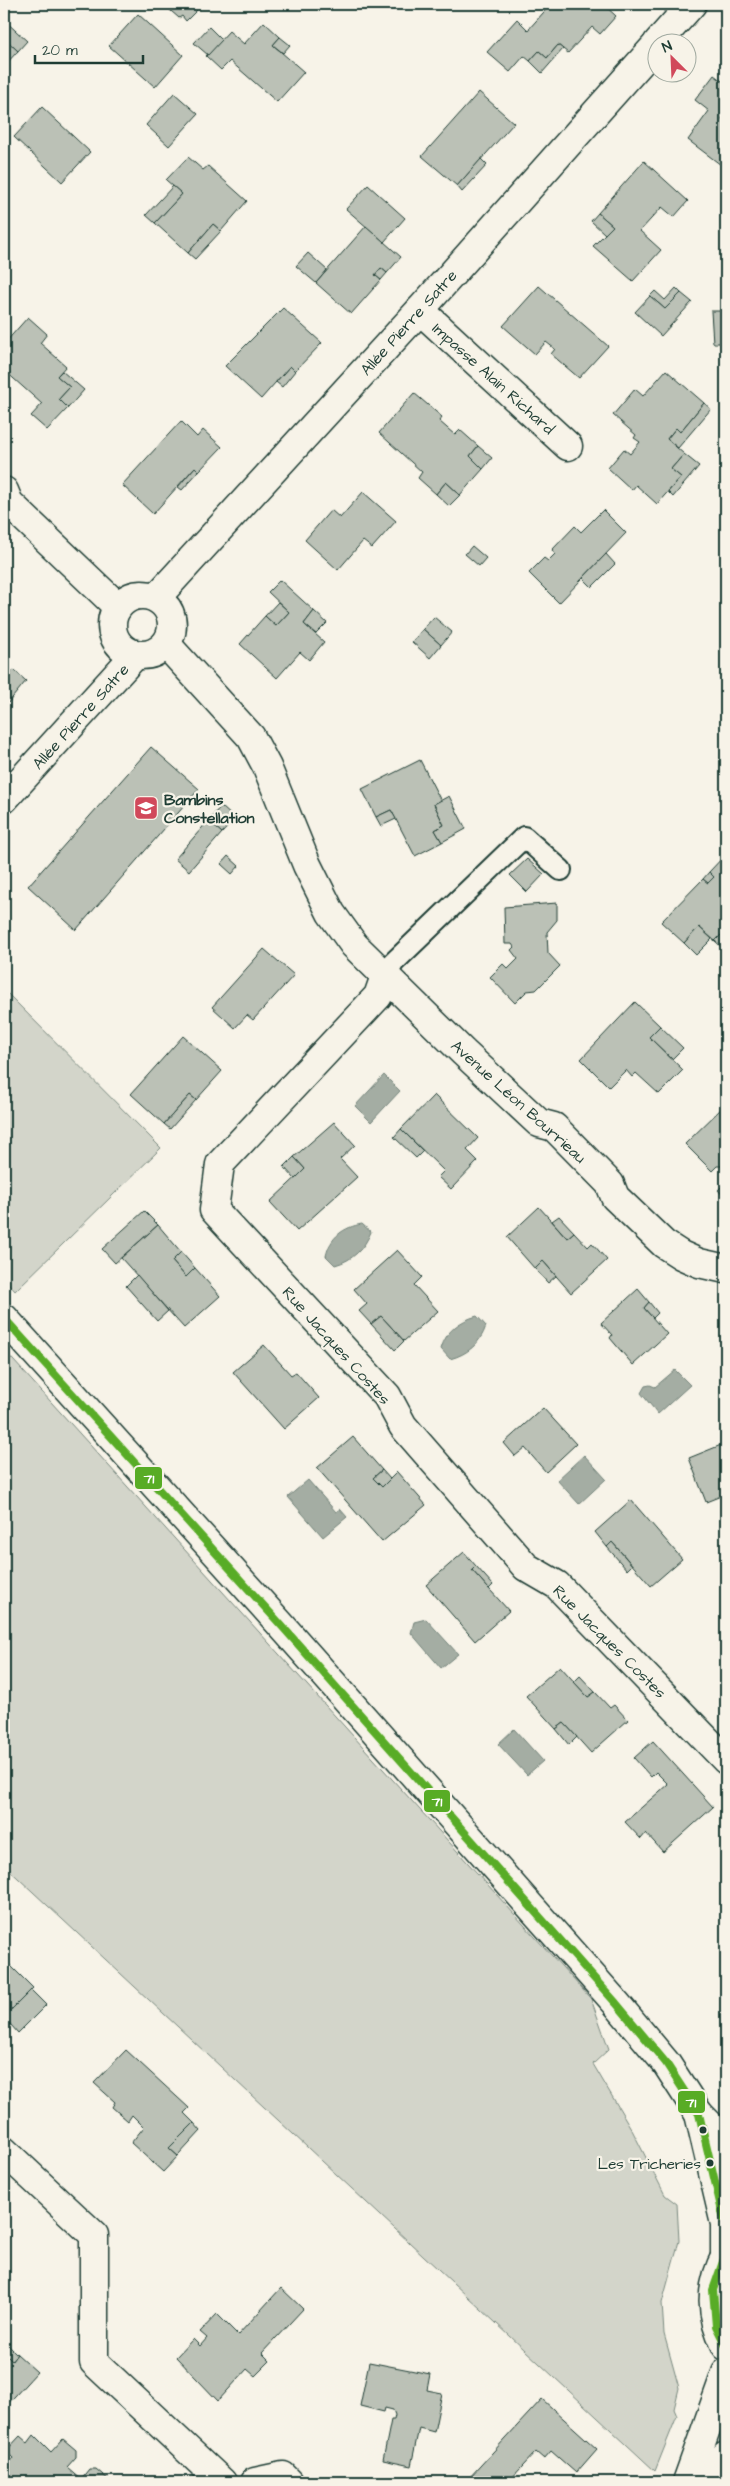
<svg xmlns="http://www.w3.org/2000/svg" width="730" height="2486" font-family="'Architects Daughter',sans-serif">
<rect width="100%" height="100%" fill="#f7f3e8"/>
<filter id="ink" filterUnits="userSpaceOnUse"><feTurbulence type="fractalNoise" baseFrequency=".02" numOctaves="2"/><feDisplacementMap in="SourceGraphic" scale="10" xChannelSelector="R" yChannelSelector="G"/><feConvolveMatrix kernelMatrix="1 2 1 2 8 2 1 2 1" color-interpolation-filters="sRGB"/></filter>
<g filter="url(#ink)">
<g fill="#d3d5ca" stroke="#79897f">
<path d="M4,990L161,1148L15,1291L4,1278Z"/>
<path d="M4,1350L591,1999L609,2049L593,2064L632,2130L665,2195L677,2204L679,2241L662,2303L664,2334L679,2388L674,2409L677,2416L655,2471L4,1865Z"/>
</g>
<g fill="#a4ada3" stroke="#6f8077">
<path d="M384,1075L400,1091L371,1122L355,1106Z"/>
<path d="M362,1224L371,1232C364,1249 353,1260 335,1265L326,1256C330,1237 344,1227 362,1224Z"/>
<path d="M477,1316L486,1326C480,1344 468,1354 450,1359L441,1349C446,1331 459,1321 477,1316Z"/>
<path d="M675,1370L690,1385L658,1414L641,1393L645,1386L650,1385L655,1387Z"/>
<path d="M584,1455L606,1479L579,1504L557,1480Z"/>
<path d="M308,1480L336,1512L340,1509L347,1517L323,1537L288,1497Z"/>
<path d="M426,1619L458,1654L441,1668L411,1633L414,1622Z"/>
<path d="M514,1729L543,1761L527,1775L498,1744Z"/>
</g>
<g fill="#bbc1b6" stroke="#1f3d34">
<path d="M163,4H203L186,21L182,16L179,18Z"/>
<path d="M551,4H603L616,16L600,34L592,27L568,53L558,45L547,58L539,51L530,61L524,56L510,72L487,52L517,19L528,30Z"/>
<path d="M138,14L183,55L155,87L109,46Z"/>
<path d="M4,20L27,41L18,51L4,38Z"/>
<path d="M264,22L280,37L273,45L304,72L277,102L230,61L221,70L206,56L229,31L244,44Z"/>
<path d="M209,27L222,40L208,55L194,43Z"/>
<path d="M280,37L290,45L283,53L273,45Z"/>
<path d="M4,38L18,51L4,66Z"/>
<path d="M558,45L563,49L542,73L530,61L539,51L547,58Z"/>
<path d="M714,75L726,84V113L722,119L726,122L725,168L688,140L709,111L695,100Z"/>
<path d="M479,92L514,123L457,186L422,156Z"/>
<path d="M174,93L198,114L169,146L146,125Z"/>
<path d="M42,107L90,152L62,182L14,137Z"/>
<path d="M188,157L203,170L208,166L247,201L221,231L213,224L188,253L155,223L182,194L166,180Z"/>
<path d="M481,159L487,165L462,192L457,186Z"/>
<path d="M644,161L688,201L674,217L662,207L640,231L661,250L633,281L593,246L613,226L598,213Z"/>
<path d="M368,185L405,218L384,242L346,209Z"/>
<path d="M173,186L182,194L155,223L146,215Z"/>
<path d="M598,213L613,226L605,234L591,221Z"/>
<path d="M213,224L221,231L195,259L188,253Z"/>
<path d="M366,226L401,257L387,273L381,268L375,275L381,280L351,314L316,283Z"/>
<path d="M308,253L327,270L316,283L296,266Z"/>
<path d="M381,268L387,273L381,280L375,275Z"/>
<path d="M539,286L608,346L579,378L551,354L555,349L546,342L535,354L503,326Z"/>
<path d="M676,288L681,293L665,309L650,296L655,291L665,300Z"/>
<path d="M681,293L692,302L661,336L635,312L650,296L665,309Z"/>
<path d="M283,308L322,343L295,371L290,366L261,399L225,366Z"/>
<path d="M711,311H726V343H713Z"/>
<path d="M28,317L47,334L40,343L66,366L57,376L70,387L59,399L68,408L47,430L31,416L42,404L4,370V344Z"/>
<path d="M290,366L295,371L282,387L276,382Z"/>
<path d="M666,370L704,403L680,432L676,428L667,439L684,454L671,469L681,477L657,504L636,485L632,490L608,468L624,449L630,454L640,442L634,438L636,435L613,415L635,389L643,396Z"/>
<path d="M62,371L84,390L68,408L59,399L70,387L57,376Z"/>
<path d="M414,393L442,417L439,421L455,435L460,430L478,446L470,456L483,469L460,495L446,482L436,494L418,478L422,472L379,433Z"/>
<path d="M704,403L711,409L678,448L667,439L676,428L680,432Z"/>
<path d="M181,421L197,437L203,430L222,447L199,471L195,467L153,514L122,485Z"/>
<path d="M478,446L492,458L483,469L470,456Z"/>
<path d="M684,454L699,466L673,497L668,492L681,477L671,469Z"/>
<path d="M195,467L199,471L182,490L178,487Z"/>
<path d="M446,482L460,495L449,506L436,494Z"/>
<path d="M363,492L396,521L372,548L363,541L338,570L305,540L331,510L340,518Z"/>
<path d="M603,510L626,533L559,603L529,573L544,558L548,561L555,554L552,550L575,526L581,532Z"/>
<path d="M472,546L486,558L479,566L465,554Z"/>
<path d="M606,554L615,564L592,587L583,578Z"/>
<path d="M280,580L314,611L304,624L324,642L309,660L300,652L277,678L240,644L265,616L276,626L289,612L268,592Z"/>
<path d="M278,602L289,612L276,626L265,616Z"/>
<path d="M314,611L327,623L316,634L304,624Z"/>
<path d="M434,617L452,632L441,645L423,629Z"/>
<path d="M423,629L441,645L430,658L412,642Z"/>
<path d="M4,668L10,673L14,670L26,681L8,703L4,700Z"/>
<path d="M151,747L199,789L76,930L28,886Z"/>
<path d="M420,760L441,801L434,804L444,825L435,830L442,842L415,856L391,810L376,817L362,789Z"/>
<path d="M449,796L466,829L442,842L435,830L444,825L434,804Z"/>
<path d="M221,806L235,819L222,833L208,821Z"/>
<path d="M391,810L396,819L381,826L376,817Z"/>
<path d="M208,821L222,833L189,871L175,859Z"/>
<path d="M726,854V930L715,941L699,927L684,943L661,922L703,879L708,883L714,877L709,872Z"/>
<path d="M228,856L239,866L232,874L221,864Z"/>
<path d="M527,859L544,874L527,892L510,875Z"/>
<path d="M709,872L714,877L708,883L703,879Z"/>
<path d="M557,903V920L547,932L548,953L560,966L536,990L527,991L515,1003L490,977L503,964L508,969L518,959L511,950L514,947L512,944H505L504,907Z"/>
<path d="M699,927L712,939L696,955L684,943Z"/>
<path d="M726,930V951L715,941Z"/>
<path d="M264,949L294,975L253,1020L247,1015L235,1028L212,1007Z"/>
<path d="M635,1002L660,1026L649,1037L683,1070L659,1094L636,1073L632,1077L626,1070L609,1087L581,1059Z"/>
<path d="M660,1026L683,1048L672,1059L649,1037Z"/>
<path d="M183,1036L222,1071L196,1100L190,1095L164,1124L131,1094Z"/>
<path d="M190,1095L196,1100L170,1129L164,1124Z"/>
<path d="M434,1095L478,1138L467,1150L478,1161L451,1189L438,1177L444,1171L401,1129Z"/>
<path d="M724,1106L726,1108V1177L721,1166H717L712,1171L685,1144Z"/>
<path d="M334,1122L355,1145L340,1159L357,1177L297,1231L270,1202L305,1169L294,1157Z"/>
<path d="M401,1129L423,1151L416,1158L394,1137Z"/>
<path d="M294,1157L305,1169L295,1179L284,1167Z"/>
<path d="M726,1182V1199L718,1190Z"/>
<path d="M539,1207L567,1238L574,1232L588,1247L592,1243L607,1260L571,1293L543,1261L535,1269L507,1237Z"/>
<path d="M144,1211L158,1225L115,1263L102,1249Z"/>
<path d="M559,1216L574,1232L567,1238L552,1221Z"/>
<path d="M158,1225L181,1252L172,1261L186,1277L195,1268L220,1296L184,1328L121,1258Z"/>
<path d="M397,1250L422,1277L414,1285L438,1311L404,1341L381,1316L371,1324L359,1311L367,1304L354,1289Z"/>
<path d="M181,1252L195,1268L186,1277L172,1261Z"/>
<path d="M543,1261L556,1276L548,1283L535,1269Z"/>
<path d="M137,1275L168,1311L157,1321L126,1286Z"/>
<path d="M638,1289L649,1302L644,1308L667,1334L633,1365L610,1338L612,1335L601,1323Z"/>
<path d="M649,1302L658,1313L653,1318L644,1308Z"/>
<path d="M381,1316L404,1341L395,1350L371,1324Z"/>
<path d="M264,1345L291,1375L296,1372L319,1398L284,1429L233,1372Z"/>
<path d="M543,1408L576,1444L546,1472L525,1448L515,1456L504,1443Z"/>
<path d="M353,1437L382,1470L373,1478L382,1487L397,1472L426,1505L382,1542L317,1468Z"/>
<path d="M726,1443V1494L706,1502L689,1458Z"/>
<path d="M382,1470L390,1479L382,1487L373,1478Z"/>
<path d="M631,1500L682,1559L651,1586L612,1542L607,1547L595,1532Z"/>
<path d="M612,1542L632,1565L627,1570L607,1547Z"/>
<path d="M464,1552L476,1566L472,1570L509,1611L475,1641L426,1585Z"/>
<path d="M476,1566L493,1585L489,1589L472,1570Z"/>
<path d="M560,1666L588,1697L595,1692L610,1708L614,1705L628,1720L591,1753L564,1723L556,1729L526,1696Z"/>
<path d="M580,1676L595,1692L588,1697L574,1682Z"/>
<path d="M564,1723L577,1737L569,1745L556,1729Z"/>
<path d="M653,1741L713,1807L663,1852L646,1833L641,1839L625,1822L668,1784L656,1772L651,1777L634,1758Z"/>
<path d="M4,1959L33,1988L4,2017Z"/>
<path d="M31,1990L46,2005L18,2033L4,2017Z"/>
<path d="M126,2050L189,2108L184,2113L194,2123L169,2148L178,2156L163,2172L131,2143L144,2127L132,2115L128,2121L112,2107L115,2102L94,2083Z"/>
<path d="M194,2123L201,2131L178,2156L169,2148Z"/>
<path d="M281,2288L303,2309L262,2353L270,2361L255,2376L247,2369L218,2401L176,2357L193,2339L200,2346L207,2338L200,2332L217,2314L238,2335Z"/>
<path d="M6,2343L17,2354L12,2361L4,2353Z"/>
<path d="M4,2353L12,2361L17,2354L37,2372L4,2408Z"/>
<path d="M369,2362L430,2374L427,2390L442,2393L434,2432L419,2428L411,2466L383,2460L391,2420H394L395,2415L393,2410L385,2408L384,2412L360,2406Z"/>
<path d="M542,2399L597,2449L576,2473L551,2451L544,2459L536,2452L508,2482H472L468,2479Z"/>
<path d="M34,2435L51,2452L63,2439L76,2450V2457L67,2467L81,2479L89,2469H96L109,2480L107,2482H18L4,2469L13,2458L6,2451L20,2436L28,2443Z"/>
</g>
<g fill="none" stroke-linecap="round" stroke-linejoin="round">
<defs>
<path id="service" d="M385,976L394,962L524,837L561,870"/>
<g id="minor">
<path d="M658,42L692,4"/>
<path d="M420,310L568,446"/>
<path d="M4,491L9,503L118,607"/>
<circle cx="142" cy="625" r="30"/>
<path d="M156,598L420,310L658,43"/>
<path d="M166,644L251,737L267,767L307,865L331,913L354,945L463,1052L539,1123L554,1127L610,1184L615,1197L664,1244L681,1255L699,1263L726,1269"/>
<path d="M4,799L136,654"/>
<path d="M385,976L378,996L220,1164L214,1210L387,1396L403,1426L526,1567L557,1585L726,1760"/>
<path d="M4,2151L94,2235V2362L222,2482"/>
<path d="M255,2482L283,2476L289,2482"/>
</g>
<g id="tertiary">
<path d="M687,2482L726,2373"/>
<path d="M699,2482L726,2455"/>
</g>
<g id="secondary">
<path d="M4,1318L281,1625L616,2003L666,2063L699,2114L726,2141"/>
<path d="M699,2114L725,2224V2256"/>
<path d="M726,2255C709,2287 710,2315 726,2346"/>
</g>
</defs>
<use href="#service" stroke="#1f3d34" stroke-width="24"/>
<use href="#minor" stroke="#1f3d34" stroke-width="31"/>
<use href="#tertiary" stroke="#1f3d34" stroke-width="31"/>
<use href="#secondary" stroke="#1f3d34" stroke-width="31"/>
<use href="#service" stroke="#f7f3e8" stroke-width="20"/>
<use href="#minor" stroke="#f7f3e8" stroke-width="28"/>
<use href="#tertiary" stroke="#f7f3e8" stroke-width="28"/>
<use href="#secondary" stroke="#f7f3e8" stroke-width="28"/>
<defs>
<path id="bus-1" d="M4,1318L281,1625L616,2003L666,2063L699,2114L725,2224V2256L713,2290L716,2326L726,2346"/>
</defs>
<use href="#bus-1" stroke="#f7f3e8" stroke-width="11"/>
<use href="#bus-1" stroke="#58ac25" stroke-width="8"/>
</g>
</g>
<defs>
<symbol id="school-square" viewBox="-11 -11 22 22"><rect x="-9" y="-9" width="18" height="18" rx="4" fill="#d1495b" stroke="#f7f3e8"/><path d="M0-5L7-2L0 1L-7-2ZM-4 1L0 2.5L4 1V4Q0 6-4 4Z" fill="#fff"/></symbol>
</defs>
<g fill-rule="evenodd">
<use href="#school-square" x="132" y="794" width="28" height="28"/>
</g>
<g fill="#1f3d34" stroke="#f7f3e8" stroke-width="2">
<circle cx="703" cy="2130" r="4.5"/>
<circle cx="710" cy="2163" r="4.5"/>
</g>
<g text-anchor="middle" stroke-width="4.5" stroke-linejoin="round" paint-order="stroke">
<g font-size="15" fill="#1f3d34" stroke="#f7f3e8" text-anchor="end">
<text x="701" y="2169">Les Tricheries</text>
</g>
<g font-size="16" fill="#1f3d34" stroke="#f7f3e8">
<text transform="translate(408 322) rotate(-48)" y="6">Allée Pierre Satre</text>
<text transform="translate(494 378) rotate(42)" y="6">Impasse Alain Richard</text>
<text transform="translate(80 716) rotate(-48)" y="6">Allée Pierre Satre</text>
<text transform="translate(519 1101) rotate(42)" y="6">Avenue Léon Bourrieau</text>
<text transform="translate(337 1345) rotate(48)" y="6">Rue Jacques Costes</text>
<text transform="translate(610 1641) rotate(45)" y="6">Rue Jacques Costes</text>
</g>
<g font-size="16" font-weight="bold" fill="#1f3d34" stroke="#f7f3e8" text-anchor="start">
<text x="164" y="805">Bambins<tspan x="164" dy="18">Constellation</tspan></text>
</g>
</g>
<g stroke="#f7f3e8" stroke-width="2">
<rect x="134" y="1466" width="29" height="24" rx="5" fill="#58ac25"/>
<rect x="423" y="1789" width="28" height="24" rx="5" fill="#58ac25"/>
<rect x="677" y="2090" width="29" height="24" rx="5" fill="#58ac25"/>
</g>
<g font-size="14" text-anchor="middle" font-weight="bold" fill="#fff">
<text x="149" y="1483">71</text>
<text x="437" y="1806">71</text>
<text x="691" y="2107">71</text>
</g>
<rect width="730" height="2486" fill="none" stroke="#f7f3e8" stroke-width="20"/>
<rect x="10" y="10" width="710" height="2466" fill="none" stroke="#1f3d34" stroke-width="2" filter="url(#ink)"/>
<g transform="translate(672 58) rotate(336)"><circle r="24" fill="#f7f3e8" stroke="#a1aaa0"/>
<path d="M0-4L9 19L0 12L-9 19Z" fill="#d1495b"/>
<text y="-8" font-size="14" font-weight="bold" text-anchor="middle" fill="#1f3d34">N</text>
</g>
<path d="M35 55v8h108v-8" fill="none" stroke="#1f3d34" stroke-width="2.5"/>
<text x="42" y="55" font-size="15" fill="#1f3d34" stroke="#f7f3e8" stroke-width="4" paint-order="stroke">20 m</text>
</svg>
